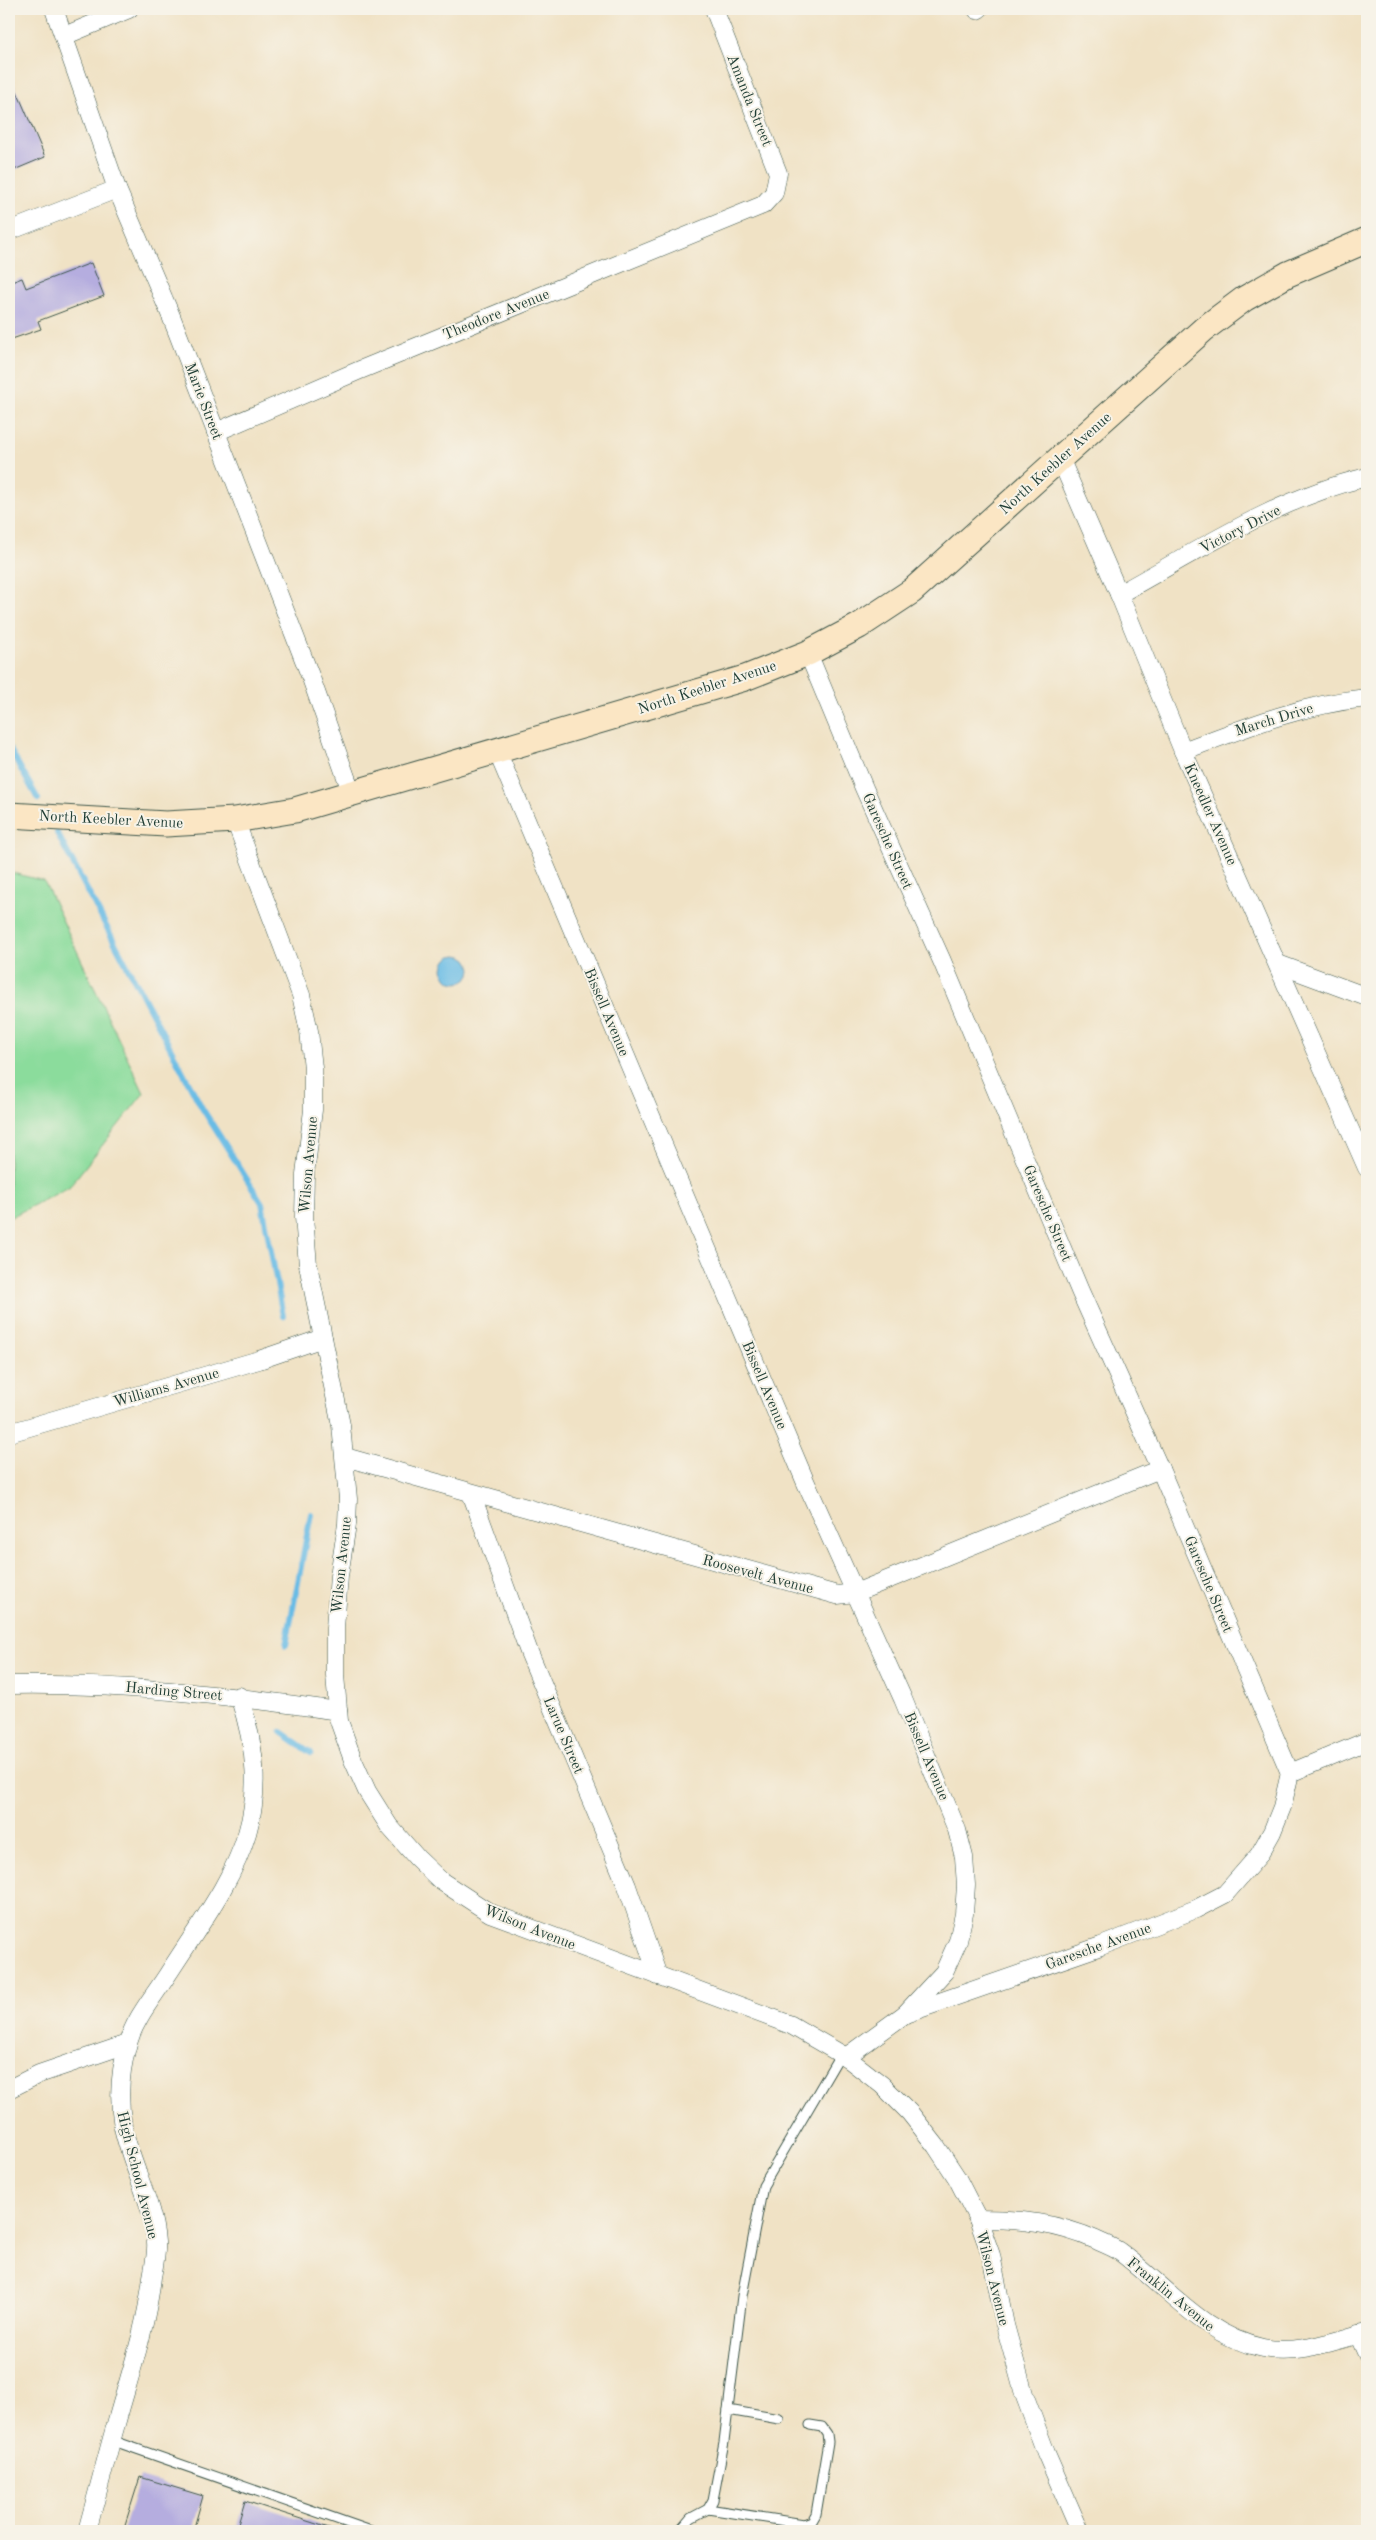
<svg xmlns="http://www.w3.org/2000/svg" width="1376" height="2540" font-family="'Old Standard TT',serif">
<rect width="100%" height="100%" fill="#f7f3e8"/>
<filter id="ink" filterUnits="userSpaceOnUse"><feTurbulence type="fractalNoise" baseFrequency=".02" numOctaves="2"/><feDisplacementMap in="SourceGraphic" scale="10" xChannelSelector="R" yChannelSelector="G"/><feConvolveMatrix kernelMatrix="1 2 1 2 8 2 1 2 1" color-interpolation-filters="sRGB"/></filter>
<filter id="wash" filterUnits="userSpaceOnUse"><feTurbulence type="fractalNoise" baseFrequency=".0096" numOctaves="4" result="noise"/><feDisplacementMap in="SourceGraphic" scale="20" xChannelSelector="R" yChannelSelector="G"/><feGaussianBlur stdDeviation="1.12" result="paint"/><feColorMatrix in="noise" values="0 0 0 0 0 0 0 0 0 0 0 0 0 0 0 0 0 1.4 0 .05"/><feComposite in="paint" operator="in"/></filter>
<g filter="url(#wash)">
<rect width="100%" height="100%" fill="#f0e2c5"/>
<path fill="#8bdc9c" stroke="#558c68" d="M9,872L44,881L144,1093L69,1187L9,1218Z"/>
<circle fill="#69bce5" stroke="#447c8c" cx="457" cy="969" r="14"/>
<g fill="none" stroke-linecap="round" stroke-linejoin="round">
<g stroke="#69bce5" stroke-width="6">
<path d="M9,748L38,799"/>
<path d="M57,833L202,1108L262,1203L283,1316"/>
<path d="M286,1645L311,1514"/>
<path d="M281,1732L311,1753"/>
</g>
</g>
<g id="blocks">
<g fill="#b5addf">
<path d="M9,73L45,157L14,170L9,157Z"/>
<path d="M91,263L104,296L38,321L41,329L9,340V283L22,278L26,288Z"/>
<path d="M140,2477L203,2496L193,2531H123Z"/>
<path d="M245,2501L329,2528V2531H236Z"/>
</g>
</g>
</g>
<g filter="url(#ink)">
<use href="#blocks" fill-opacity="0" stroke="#3e564a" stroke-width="1"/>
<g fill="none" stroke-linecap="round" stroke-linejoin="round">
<defs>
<g id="lane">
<path d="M728,2410L779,2419"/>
<path d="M111,2440L371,2531"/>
<path d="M708,2509L804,2524L812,2521L816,2514L828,2442L827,2434L822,2427L810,2425"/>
<path d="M680,2531L691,2518L708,2509L713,2500L724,2442L742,2296L763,2186L841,2053"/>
</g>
<g id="street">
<path d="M54,9L117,189L171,316L216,432L311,678L352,794"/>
<path d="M977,10L979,9"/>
<path d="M64,36L129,9"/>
<path d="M9,231L117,189"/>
<path d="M216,432L360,370L763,205L774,193L778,173L714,9"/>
<path d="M1060,458L1119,594L1183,751L1367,1168"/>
<path d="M1119,594C1199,550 1278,498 1367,477"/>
<path d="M808,653L864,788L942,961L1080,1291L1160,1469L1290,1773"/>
<path d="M497,751L806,1483L903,1699L957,1830L964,1857L966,1885L964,1914L958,1941L944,1972L905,2014"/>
<path d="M1183,751C1243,728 1303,704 1367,698"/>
<path d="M235,820L301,995L309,1031L313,1068V1110L305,1174L304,1217L308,1265L341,1425L348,1499L347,1524L339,1576L335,1628V1675L339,1721L353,1760L367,1791L389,1826L417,1858L441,1881L490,1913L791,2025L846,2057L882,2085L910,2113L936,2146L957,2178L978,2219L991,2255L1005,2325L1024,2394L1046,2453L1080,2531"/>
<path d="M1278,964L1367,997"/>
<path d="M9,1433L259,1360L323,1338"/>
<path d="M345,1457L837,1595L855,1593L1160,1469"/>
<path d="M471,1493L529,1652L627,1886L658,1976"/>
<path d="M9,1685C120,1683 228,1695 338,1711"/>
<path d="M1290,1773L1367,1741"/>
<path d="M846,2057L905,2014L1101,1946L1196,1909L1225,1894L1259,1855L1272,1832L1282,1807L1290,1773"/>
<path d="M9,2089L39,2074L127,2044"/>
<path d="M978,2219C1019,2219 1058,2223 1096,2240C1104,2244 1113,2247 1120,2252C1166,2286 1205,2337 1263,2348C1298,2355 1333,2341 1367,2332"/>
<path d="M1358,2334L1367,2354"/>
<path d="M87,2531C97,2495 106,2459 116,2424C130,2374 146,2329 152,2277C154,2266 157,2253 156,2242C153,2201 131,2166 123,2127C118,2099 120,2070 128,2043C135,2018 154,1996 168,1974C232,1875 281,1821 239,1696"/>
</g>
<path id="secondary" d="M9,815L166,824L235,820L295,810L745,678L808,653L859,626L912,591L1204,329L1244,299L1288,274L1367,240"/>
</defs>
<use href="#lane" stroke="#3e564a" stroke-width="11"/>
<use href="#street" stroke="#3e564a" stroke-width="19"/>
<use href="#secondary" stroke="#3e564a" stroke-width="27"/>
<use href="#lane" stroke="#fff" stroke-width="9"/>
<use href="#street" stroke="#fff" stroke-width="18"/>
<use href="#secondary" stroke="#fbe6c4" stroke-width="25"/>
</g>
</g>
<g text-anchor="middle" stroke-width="4" stroke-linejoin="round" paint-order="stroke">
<g font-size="15" fill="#1f3d34" stroke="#f7f3e8">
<text transform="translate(750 100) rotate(68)" y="5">Amanda Street</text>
<text transform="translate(496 314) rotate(-22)" y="5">Theodore Avenue</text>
<text transform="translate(204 401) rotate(69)" y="5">Marie Street</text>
<text transform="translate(1055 463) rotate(-42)" y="5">North Keebler Avenue</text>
<text transform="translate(1240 529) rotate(-27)" y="5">Victory Drive</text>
<text transform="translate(707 687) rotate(-18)" y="5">North Keebler Avenue</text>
<text transform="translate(1274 719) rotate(-17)" y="5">March Drive</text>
<text transform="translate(1211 814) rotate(66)" y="5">Kneedler Avenue</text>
<text transform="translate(111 819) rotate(3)" y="5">North Keebler Avenue</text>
<text transform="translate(888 841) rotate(66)" y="5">Garesche Street</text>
<text transform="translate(607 1012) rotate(67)" y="5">Bissell Avenue</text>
<text transform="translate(308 1165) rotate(-85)" y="5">Wilson Avenue</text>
<text transform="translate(1048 1213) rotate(67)" y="5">Garesche Street</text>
<text transform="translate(765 1385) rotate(67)" y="5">Bissell Avenue</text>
<text transform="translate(166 1387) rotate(-16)" y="5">Williams Avenue</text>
<text transform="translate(341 1565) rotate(-84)" y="5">Wilson Avenue</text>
<text transform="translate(758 1574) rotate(15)" y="5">Roosevelt Avenue</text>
<text transform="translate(1209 1584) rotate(67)" y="5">Garesche Street</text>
<text transform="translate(174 1691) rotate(5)" y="5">Harding Street</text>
<text transform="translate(564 1735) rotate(67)" y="5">Larue Street</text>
<text transform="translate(927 1756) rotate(67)" y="5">Bissell Avenue</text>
<text transform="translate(530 1927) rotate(22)" y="5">Wilson Avenue</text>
<text transform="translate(1098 1946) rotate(-20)" y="5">Garesche Avenue</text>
<text transform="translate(138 2175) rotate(76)" y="5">High School Avenue</text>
<text transform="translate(993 2278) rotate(76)" y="5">Wilson Avenue</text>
<text transform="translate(1171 2294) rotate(39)" y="5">Franklin Avenue</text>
</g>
</g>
<rect width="1376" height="2540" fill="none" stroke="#f7f3e8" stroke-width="30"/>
</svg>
